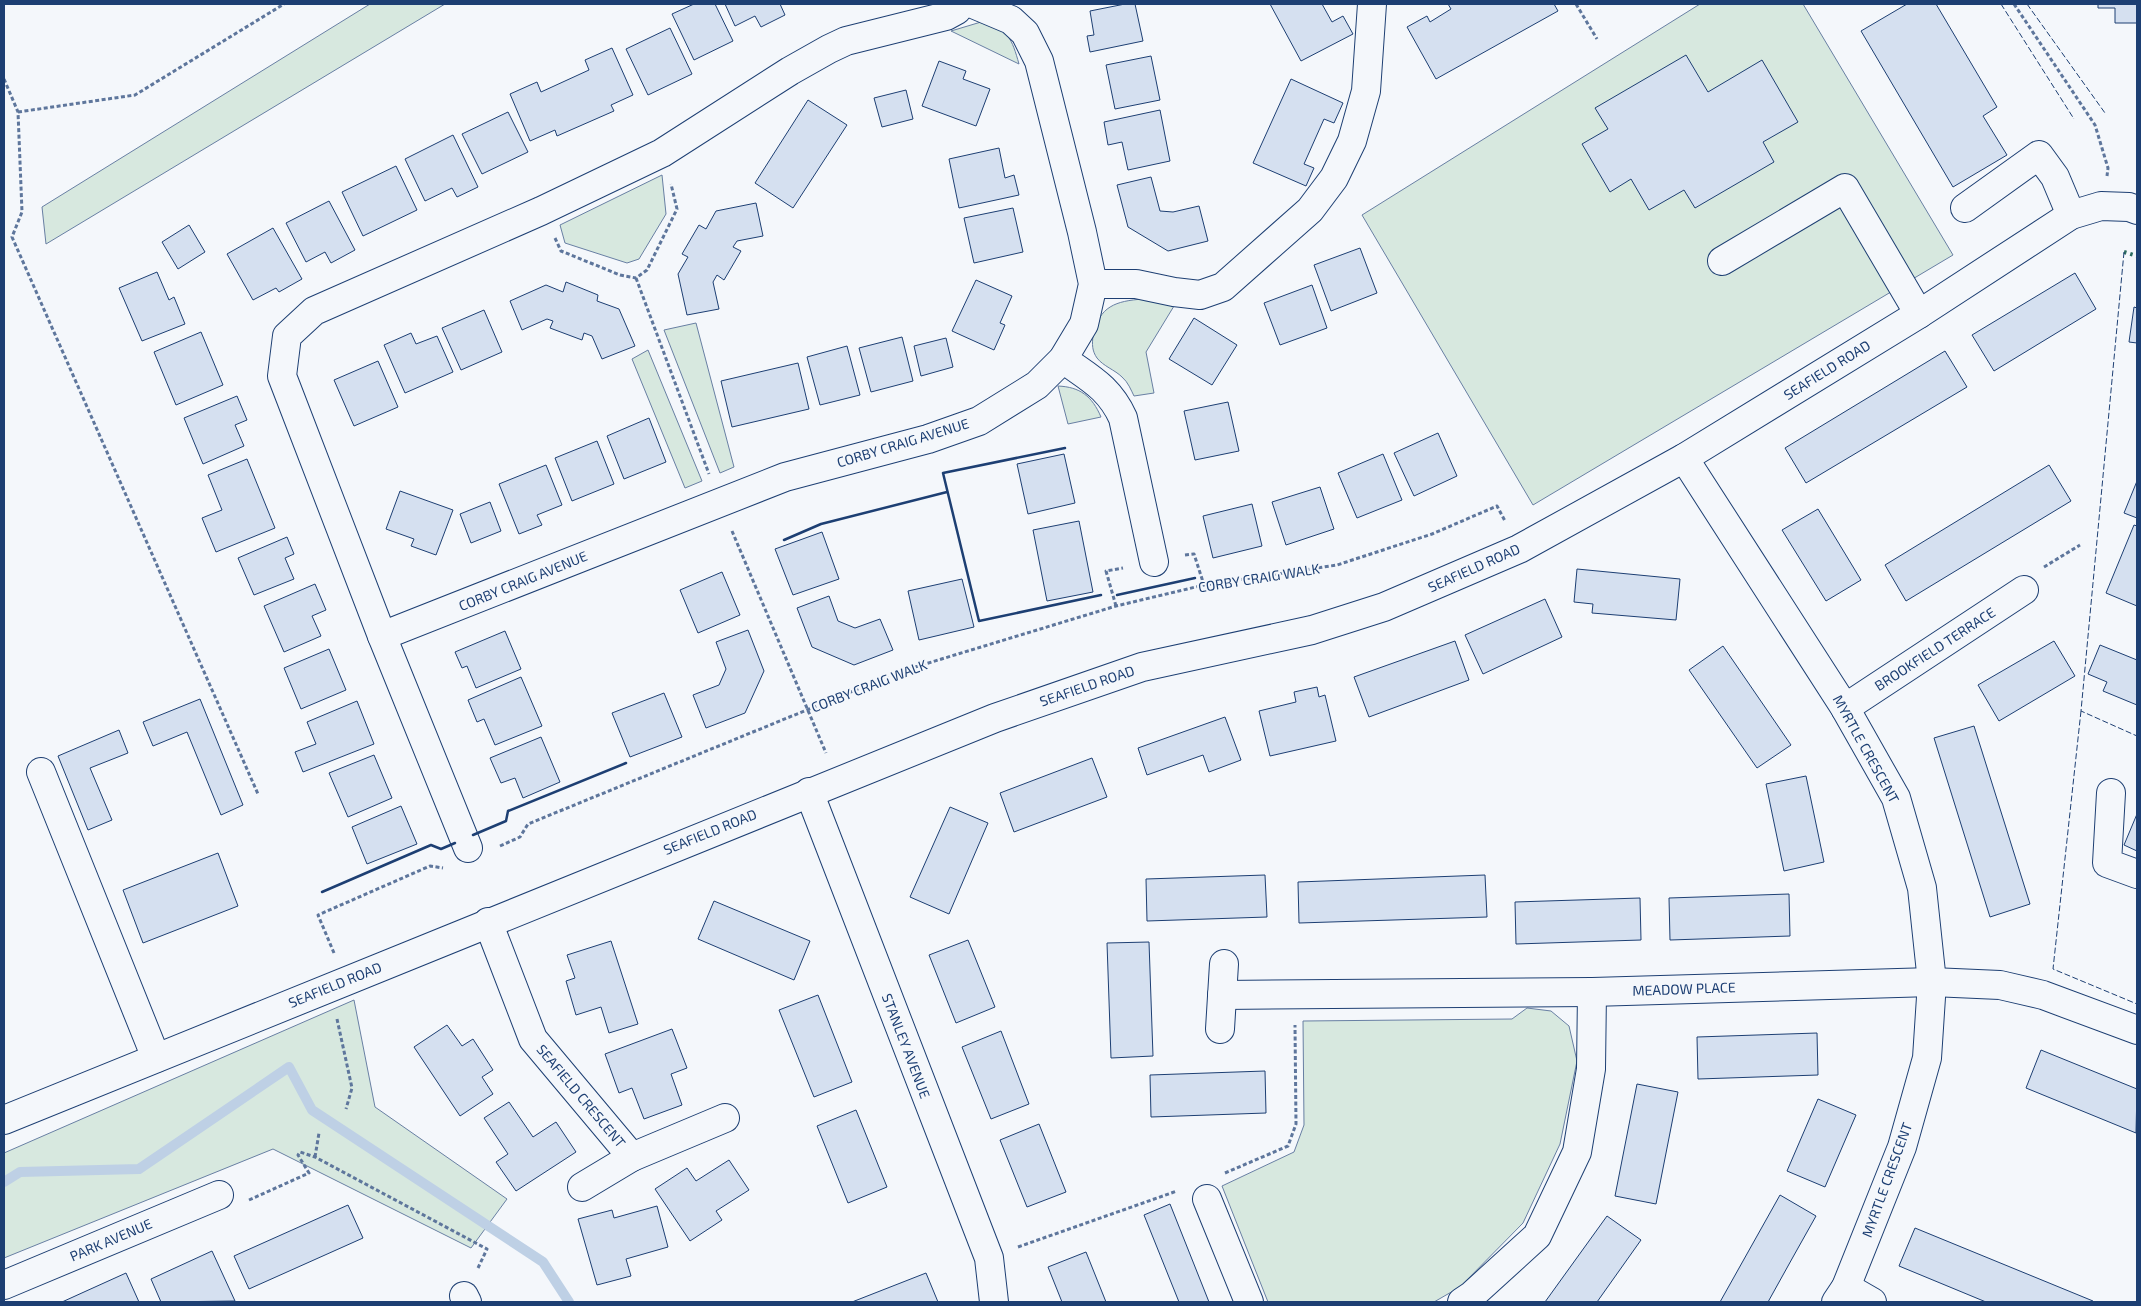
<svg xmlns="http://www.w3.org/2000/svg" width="2141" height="1306" font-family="'Exo 2',sans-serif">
<rect width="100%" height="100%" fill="#f4f7fb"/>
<g fill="#d7e8df" stroke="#687fa3">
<path d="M370,4H445L46,244L42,207Z"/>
<path d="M1700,4H1803L1953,255L1533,505L1362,215Z"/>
<path d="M981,22C1008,28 1012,39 1019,64L951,31Z"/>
<path d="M662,175L666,214L639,259L627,263L565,243L560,225Z"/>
<path d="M1143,299L1174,306L1146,352L1154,393L1134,396C1131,390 1128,382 1122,377C1115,370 1103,366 1097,358C1092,351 1092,344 1093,336C1099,306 1116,301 1143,299Z"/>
<path d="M696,323L734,467L720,473L664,330Z"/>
<path d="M648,350L702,481L685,488L632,359Z"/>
<path d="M1058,386C1080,387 1092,396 1101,417L1068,424Z"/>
<path d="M354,1000L375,1107L507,1199L471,1248L273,1149L4,1258V1153Z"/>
<path d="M1527,1008L1551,1011L1569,1026L1577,1061L1560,1144L1523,1223L1460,1287L1434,1302H1268L1222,1186L1294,1152L1304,1125L1303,1021L1512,1019Z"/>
</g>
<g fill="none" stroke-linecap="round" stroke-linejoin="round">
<path stroke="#bed0e5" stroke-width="10" d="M4,1182L20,1172L139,1169L289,1067L312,1110L543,1262L569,1302"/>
</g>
<g fill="#d5e0f0" stroke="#1d3f73">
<path d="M694,4H715L733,41L694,60L672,14Z"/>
<path d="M725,4H780L785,15L761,27L755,16L735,26Z"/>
<path d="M1125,4H1135L1143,41L1090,52L1087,36L1094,35L1090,11Z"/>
<path d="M1270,4H1322L1332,22L1343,16L1353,34L1301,61Z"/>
<path d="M1448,4H1554L1558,11L1436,79L1407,27L1427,16L1430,22L1451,9Z"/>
<path d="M1907,4H1936L1997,107L1983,116L2007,155L1953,187L1861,31Z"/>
<path d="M2098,4H2137V23H2115V8H2098Z"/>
<path d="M670,28L692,74L648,95L626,49Z"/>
<path d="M612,48L633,95L611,105L614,111L557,136L555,130L530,141L510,94L537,82L541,92L589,70L585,60Z"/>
<path d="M1686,55L1708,92L1762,60L1798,122L1763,142L1774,162L1695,208L1684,190L1649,210L1631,179L1610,192L1582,144L1608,129L1595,108Z"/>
<path d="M1151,56L1160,100L1115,109L1106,65Z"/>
<path d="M939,61L966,71L963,79L990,89L976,126L922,106Z"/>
<path d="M1291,79L1343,103L1334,123L1324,119L1304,164L1314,168L1306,186L1253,163Z"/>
<path d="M906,90L913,119L882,127L874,98Z"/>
<path d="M808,100L847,125L793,208L755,183Z"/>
<path d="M1160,110L1170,161L1128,170L1122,142L1108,145L1104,122Z"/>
<path d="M508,112L528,152L482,174L462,134Z"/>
<path d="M453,135L478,187L457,197L452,188L425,201L405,159Z"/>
<path d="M999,148L1005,178L1014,175L1019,195L959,208L949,159Z"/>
<path d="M396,166L417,210L363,236L342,192Z"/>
<path d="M1151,177L1160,211L1173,212L1199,206L1208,241L1168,251L1128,227L1117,185Z"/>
<path d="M329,201L355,250L331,263L325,252L306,262L286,223Z"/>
<path d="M756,203L763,236L737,241L733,247L741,251L724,280L717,275L713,282L719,309L687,315L678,274L688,257L682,254L699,225L706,229L716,211Z"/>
<path d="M1013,208L1023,252L974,263L964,218Z"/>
<path d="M189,225L205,252L178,269L162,242Z"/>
<path d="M273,228L302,279L279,292L276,288L253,300L227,254Z"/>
<path d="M1360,248L1377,293L1331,311L1314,265Z"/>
<path d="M157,272L169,300L174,297L185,324L142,341L119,288Z"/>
<path d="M2075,273L2096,309L1994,371L1972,335Z"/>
<path d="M976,280L1012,296L1000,323L1005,325L994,350L952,331Z"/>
<path d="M566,282L598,295L597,301L619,309L635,346L602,359L592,336L584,333L582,340L550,328L553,321L547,319L522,330L510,301L546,285L563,292Z"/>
<path d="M1312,285L1327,328L1280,345L1264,303Z"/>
<path d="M2134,307L2137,308V343L2129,342Z"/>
<path d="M484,310L502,352L461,370L442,328Z"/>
<path d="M1194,318L1237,345L1212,385L1169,359Z"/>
<path d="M201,332L223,385L176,405L154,352Z"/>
<path d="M411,333L416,344L437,336L453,372L405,393L384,345Z"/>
<path d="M902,337L913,381L871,392L859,348Z"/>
<path d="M946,338L953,367L921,376L914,346Z"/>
<path d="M847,346L860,395L820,405L807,357Z"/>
<path d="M1945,351L1967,387L1806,483L1785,448Z"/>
<path d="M378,361L398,407L354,426L334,380Z"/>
<path d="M798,363L809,409L732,427L721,381Z"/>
<path d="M237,396L247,420L235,425L244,446L203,464L184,418Z"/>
<path d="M1228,402L1239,451L1195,460L1184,411Z"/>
<path d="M649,418L666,462L624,479L607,436Z"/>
<path d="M1438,433L1457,476L1414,496L1394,453Z"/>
<path d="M597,441L614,484L572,501L555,458Z"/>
<path d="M1064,454L1075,503L1028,514L1017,464Z"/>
<path d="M1383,454L1402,500L1357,518L1338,473Z"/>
<path d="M247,459L275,528L216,552L202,518L222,510L208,475Z"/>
<path d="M546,465L562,505L537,515L542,525L519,534L499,484Z"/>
<path d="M2049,465L2071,501L1906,601L1885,565Z"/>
<path d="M2137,481V518L2124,513Z"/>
<path d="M1320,487L1334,529L1286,545L1272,502Z"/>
<path d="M400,491L453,510L436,555L411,546L414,539L386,529Z"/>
<path d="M490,502L501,531L471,543L460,514Z"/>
<path d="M1252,504L1262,546L1213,558L1203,516Z"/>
<path d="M1818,509L1861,580L1826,601L1782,530Z"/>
<path d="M1079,521L1093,592L1047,601L1033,530Z"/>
<path d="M2134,525L2137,526V606L2106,593Z"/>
<path d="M822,532L839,579L793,595L775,549Z"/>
<path d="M287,537L294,554L285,558L294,579L254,595L238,558Z"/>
<path d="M1577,569L1680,579L1676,620L1592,613L1593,604L1574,602Z"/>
<path d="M722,572L740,615L698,633L680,590Z"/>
<path d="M962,579L974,627L919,640L908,591Z"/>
<path d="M315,584L326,610L312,616L321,636L284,652L264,606Z"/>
<path d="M829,596L838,621L855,628L880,619L893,650L854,665L812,647L797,608Z"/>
<path d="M1545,599L1562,637L1483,674L1465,635Z"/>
<path d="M748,630L764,671L745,713L706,728L693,695L719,685L726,669L716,642Z"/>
<path d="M505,631L521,669L476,688L467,666L462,668L455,652Z"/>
<path d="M1455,641L1469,680L1369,717L1354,677Z"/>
<path d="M2054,641L2075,676L1999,721L1978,685Z"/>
<path d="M2100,645L2137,660V705L2103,691L2107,682L2088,674Z"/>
<path d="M1723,646L1791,745L1757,768L1689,670Z"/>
<path d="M329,649L346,690L301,709L284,668Z"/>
<path d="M521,677L542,726L495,745L484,719L477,722L468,700Z"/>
<path d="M1317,687L1319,697L1325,695L1336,741L1270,756L1259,711L1296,702L1294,692Z"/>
<path d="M664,693L682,737L630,757L612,713Z"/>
<path d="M200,699L243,805L221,815L187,732L153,746L143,722Z"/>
<path d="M357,701L374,744L303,772L295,752L316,744L307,722Z"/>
<path d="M1225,717L1241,760L1209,772L1203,755L1147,775L1138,748Z"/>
<path d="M1974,726L2030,904L1990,917L1934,738Z"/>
<path d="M119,730L128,753L90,768L112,820L88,830L58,756Z"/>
<path d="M541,737L560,782L523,798L515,778L501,783L490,758Z"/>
<path d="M374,755L392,798L348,817L329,773Z"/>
<path d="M1092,758L1107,797L1014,832L1000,793Z"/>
<path d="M1806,776L1824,862L1784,871L1766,784Z"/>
<path d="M401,806L417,844L367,864L352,827Z"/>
<path d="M950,807L988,823L949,914L910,897Z"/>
<path d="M2137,814V851L2124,845Z"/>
<path d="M218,853L238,906L143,943L123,890Z"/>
<path d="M1265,875L1267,917L1147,921L1146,879Z"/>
<path d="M1485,875L1487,917L1299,923L1298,882Z"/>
<path d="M1789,894L1790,936L1670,940L1669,898Z"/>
<path d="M1640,898L1641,940L1516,944L1515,902Z"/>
<path d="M714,901L810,941L794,980L698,939Z"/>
<path d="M968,940L995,1007L956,1023L929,955Z"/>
<path d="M611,941L638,1024L609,1033L601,1007L576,1015L566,981L575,978L567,955Z"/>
<path d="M1149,942L1153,1056L1111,1058L1107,943Z"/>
<path d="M818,995L852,1082L814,1097L779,1010Z"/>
<path d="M447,1025L462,1046L473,1039L493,1070L482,1077L493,1094L460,1116L414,1047Z"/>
<path d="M672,1029L687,1068L671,1074L682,1105L644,1119L632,1088L619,1093L605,1054Z"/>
<path d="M1001,1031L1029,1104L991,1119L962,1047Z"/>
<path d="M1817,1033L1818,1075L1698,1079L1697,1037Z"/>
<path d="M2041,1050L2137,1089L2136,1133L2026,1088Z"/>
<path d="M1265,1071L1266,1113L1151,1117L1150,1075Z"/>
<path d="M1637,1084L1678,1092L1656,1204L1615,1196Z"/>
<path d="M1818,1099L1856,1115L1825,1187L1787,1171Z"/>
<path d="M509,1102L533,1137L556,1122L576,1152L516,1191L496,1162L508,1154L484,1118Z"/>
<path d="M856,1110L887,1187L848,1203L817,1126Z"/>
<path d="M1039,1124L1066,1192L1027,1207L1000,1140Z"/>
<path d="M729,1160L749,1190L716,1211L722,1220L690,1241L655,1189L687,1168L696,1181Z"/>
<path d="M1780,1195L1816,1216L1793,1257L1768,1302H1720Z"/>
<path d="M1170,1204L1209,1302H1179L1144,1215Z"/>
<path d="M348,1205L363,1238L249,1289L234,1256Z"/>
<path d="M657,1206L668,1247L626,1259L631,1276L597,1285L578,1219L612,1210L614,1218Z"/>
<path d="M1607,1216L1641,1240L1597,1302H1545Z"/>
<path d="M1915,1228L2093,1301V1302H1986L1899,1266Z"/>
<path d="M212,1251L235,1301L161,1302L151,1279Z"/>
<path d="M1086,1252L1106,1302H1062L1048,1267Z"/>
<path d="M126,1273L139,1302H62L84,1292Z"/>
<path d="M926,1273L938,1302H852Z"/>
</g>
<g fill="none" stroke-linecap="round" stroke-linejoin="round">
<defs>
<g id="minor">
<path d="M1965,208L2039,155L2055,177L2071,215"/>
<path d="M1722,261L1845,188L1919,314"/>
<path d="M1093,284H1136L1174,292L1200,295L1223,287L1310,210L1334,178L1352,141L1366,91L1372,4"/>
<path d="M1063,359C1089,378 1109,387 1123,418L1154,562"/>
<path d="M1684,458L1845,708L1896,798L1922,888L1932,982L1927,1058L1902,1147L1846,1287L1836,1302"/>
<path d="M382,636L785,477L928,439L979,421L1037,385L1063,359L1084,324L1093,284L1082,232L1039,61L1025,33L1011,20L973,4"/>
<path d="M1845,708L2024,590"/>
<path d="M41,772L156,1058"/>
<path d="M809,792L989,1258L994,1302"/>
<path d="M2111,793L2107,863L2137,874"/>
<path d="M468,848L382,636L282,376L287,336L314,311L541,211L662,153L790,71L829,49L846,41L946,16L957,10L961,4"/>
<path d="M488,922L533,1039L632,1157L725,1118"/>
<path d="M1222,995L1592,992L1932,982L2000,985L2043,995L2137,1030"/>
<path d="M1220,1029L1224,964"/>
<path d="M4,1120L995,718L1142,667L1312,630L1384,607L1519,549L1684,458L1919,314L2071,215L2101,206L2129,207L2137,210"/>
<path d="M582,1187L632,1157"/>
<path d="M1207,1199L1249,1302"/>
<path d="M4,1285L219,1195"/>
<path d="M1846,1287L1872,1302"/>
<path d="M464,1296L467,1302"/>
<path d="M1462,1302L1471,1296L1537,1236L1577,1152L1591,1069L1592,992"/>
</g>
</defs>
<use href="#minor" stroke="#1d3f73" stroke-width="30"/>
<g stroke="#5e769c" stroke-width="3" stroke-dasharray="4 2.5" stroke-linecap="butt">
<path d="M1576,4L1597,39"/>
<path d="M2014,4L2095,125L2108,168L2107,176"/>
<path d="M4,79L18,112L22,212L12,237L258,794"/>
<path d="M18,112L135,95L284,4"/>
<path d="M555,238L561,251L620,275L636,278L647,270L677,209L671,184"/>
<path d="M636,278L709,474"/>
<path d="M732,531L826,753"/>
<path d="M1185,555L1194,554L1204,585"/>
<path d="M2044,567L2080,545"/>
<path d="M1116,606L1106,571L1123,568"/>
<path d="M500,846L520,837L528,824L902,671L1116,606L1204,585L1337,565L1432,534L1497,506L1505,521"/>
<path d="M334,953L318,915L430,866L443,868"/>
<path d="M337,1019L352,1088L346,1109"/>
<path d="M315,1157L319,1133"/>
<path d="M1225,1173L1288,1146L1296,1124L1295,1025"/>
<path d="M249,1200L309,1173L298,1155L300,1152L315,1157L487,1249L478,1268"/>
<path d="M1018,1247L1177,1191"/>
</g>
<use href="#minor" stroke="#f4f7fb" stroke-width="28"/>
<path stroke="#2c6c60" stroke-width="4" stroke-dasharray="2.5 4" stroke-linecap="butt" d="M2124,252L2137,256"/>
<g stroke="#1d3f73" stroke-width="1" stroke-dasharray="6 2.5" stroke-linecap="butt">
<path d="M2001,4L2074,119"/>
<path d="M2027,4L2105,113"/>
<path d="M2124,252L2081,711L2137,736"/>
<path d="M2081,711L2053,969L2137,1004"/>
</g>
<g stroke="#1d3f73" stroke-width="2.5">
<path d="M1065,448L943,473L979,621L1101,595"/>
<path d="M784,540L821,524L947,492"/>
<path d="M1117,595L1195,578"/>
<path d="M473,835L506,821L508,811L626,763"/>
<path d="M322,892L431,845L441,849L455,843"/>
</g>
</g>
<g text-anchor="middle" stroke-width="4" stroke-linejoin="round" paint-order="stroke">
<g font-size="14" fill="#1d3f73" stroke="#f4f7fb">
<text transform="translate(1827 370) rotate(-32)" y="5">SEAFIELD ROAD</text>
<text transform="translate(903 443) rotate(-17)" y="5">CORBY CRAIG AVENUE</text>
<text transform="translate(1474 568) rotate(-24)" y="5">SEAFIELD ROAD</text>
<text transform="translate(1259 578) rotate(-9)" y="5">CORBY CRAIG WALK</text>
<text transform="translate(523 581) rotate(-22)" y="5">CORBY CRAIG AVENUE</text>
<text transform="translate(1935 649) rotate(-33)" y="5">BROOKFIELD TERRACE</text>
<text transform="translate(869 686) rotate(-21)" y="5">CORBY CRAIG WALK</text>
<text transform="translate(1087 686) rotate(-19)" y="5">SEAFIELD ROAD</text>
<text transform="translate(1866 749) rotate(61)" y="5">MYRTLE CRESCENT</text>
<text transform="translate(710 832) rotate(-22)" y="5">SEAFIELD ROAD</text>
<text transform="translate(335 985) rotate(-22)" y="5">SEAFIELD ROAD</text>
<text transform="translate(1684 989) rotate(-2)" y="5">MEADOW PLACE</text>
<text transform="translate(906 1046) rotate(69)" y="5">STANLEY AVENUE</text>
<text transform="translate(581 1096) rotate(50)" y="5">SEAFIELD CRESCENT</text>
<text transform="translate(1887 1180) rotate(-70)" y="5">MYRTLE CRESCENT</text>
<text transform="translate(111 1240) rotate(-23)" y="5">PARK AVENUE</text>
</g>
</g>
<rect width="2141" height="1306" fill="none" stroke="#1d3f73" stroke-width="10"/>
</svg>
